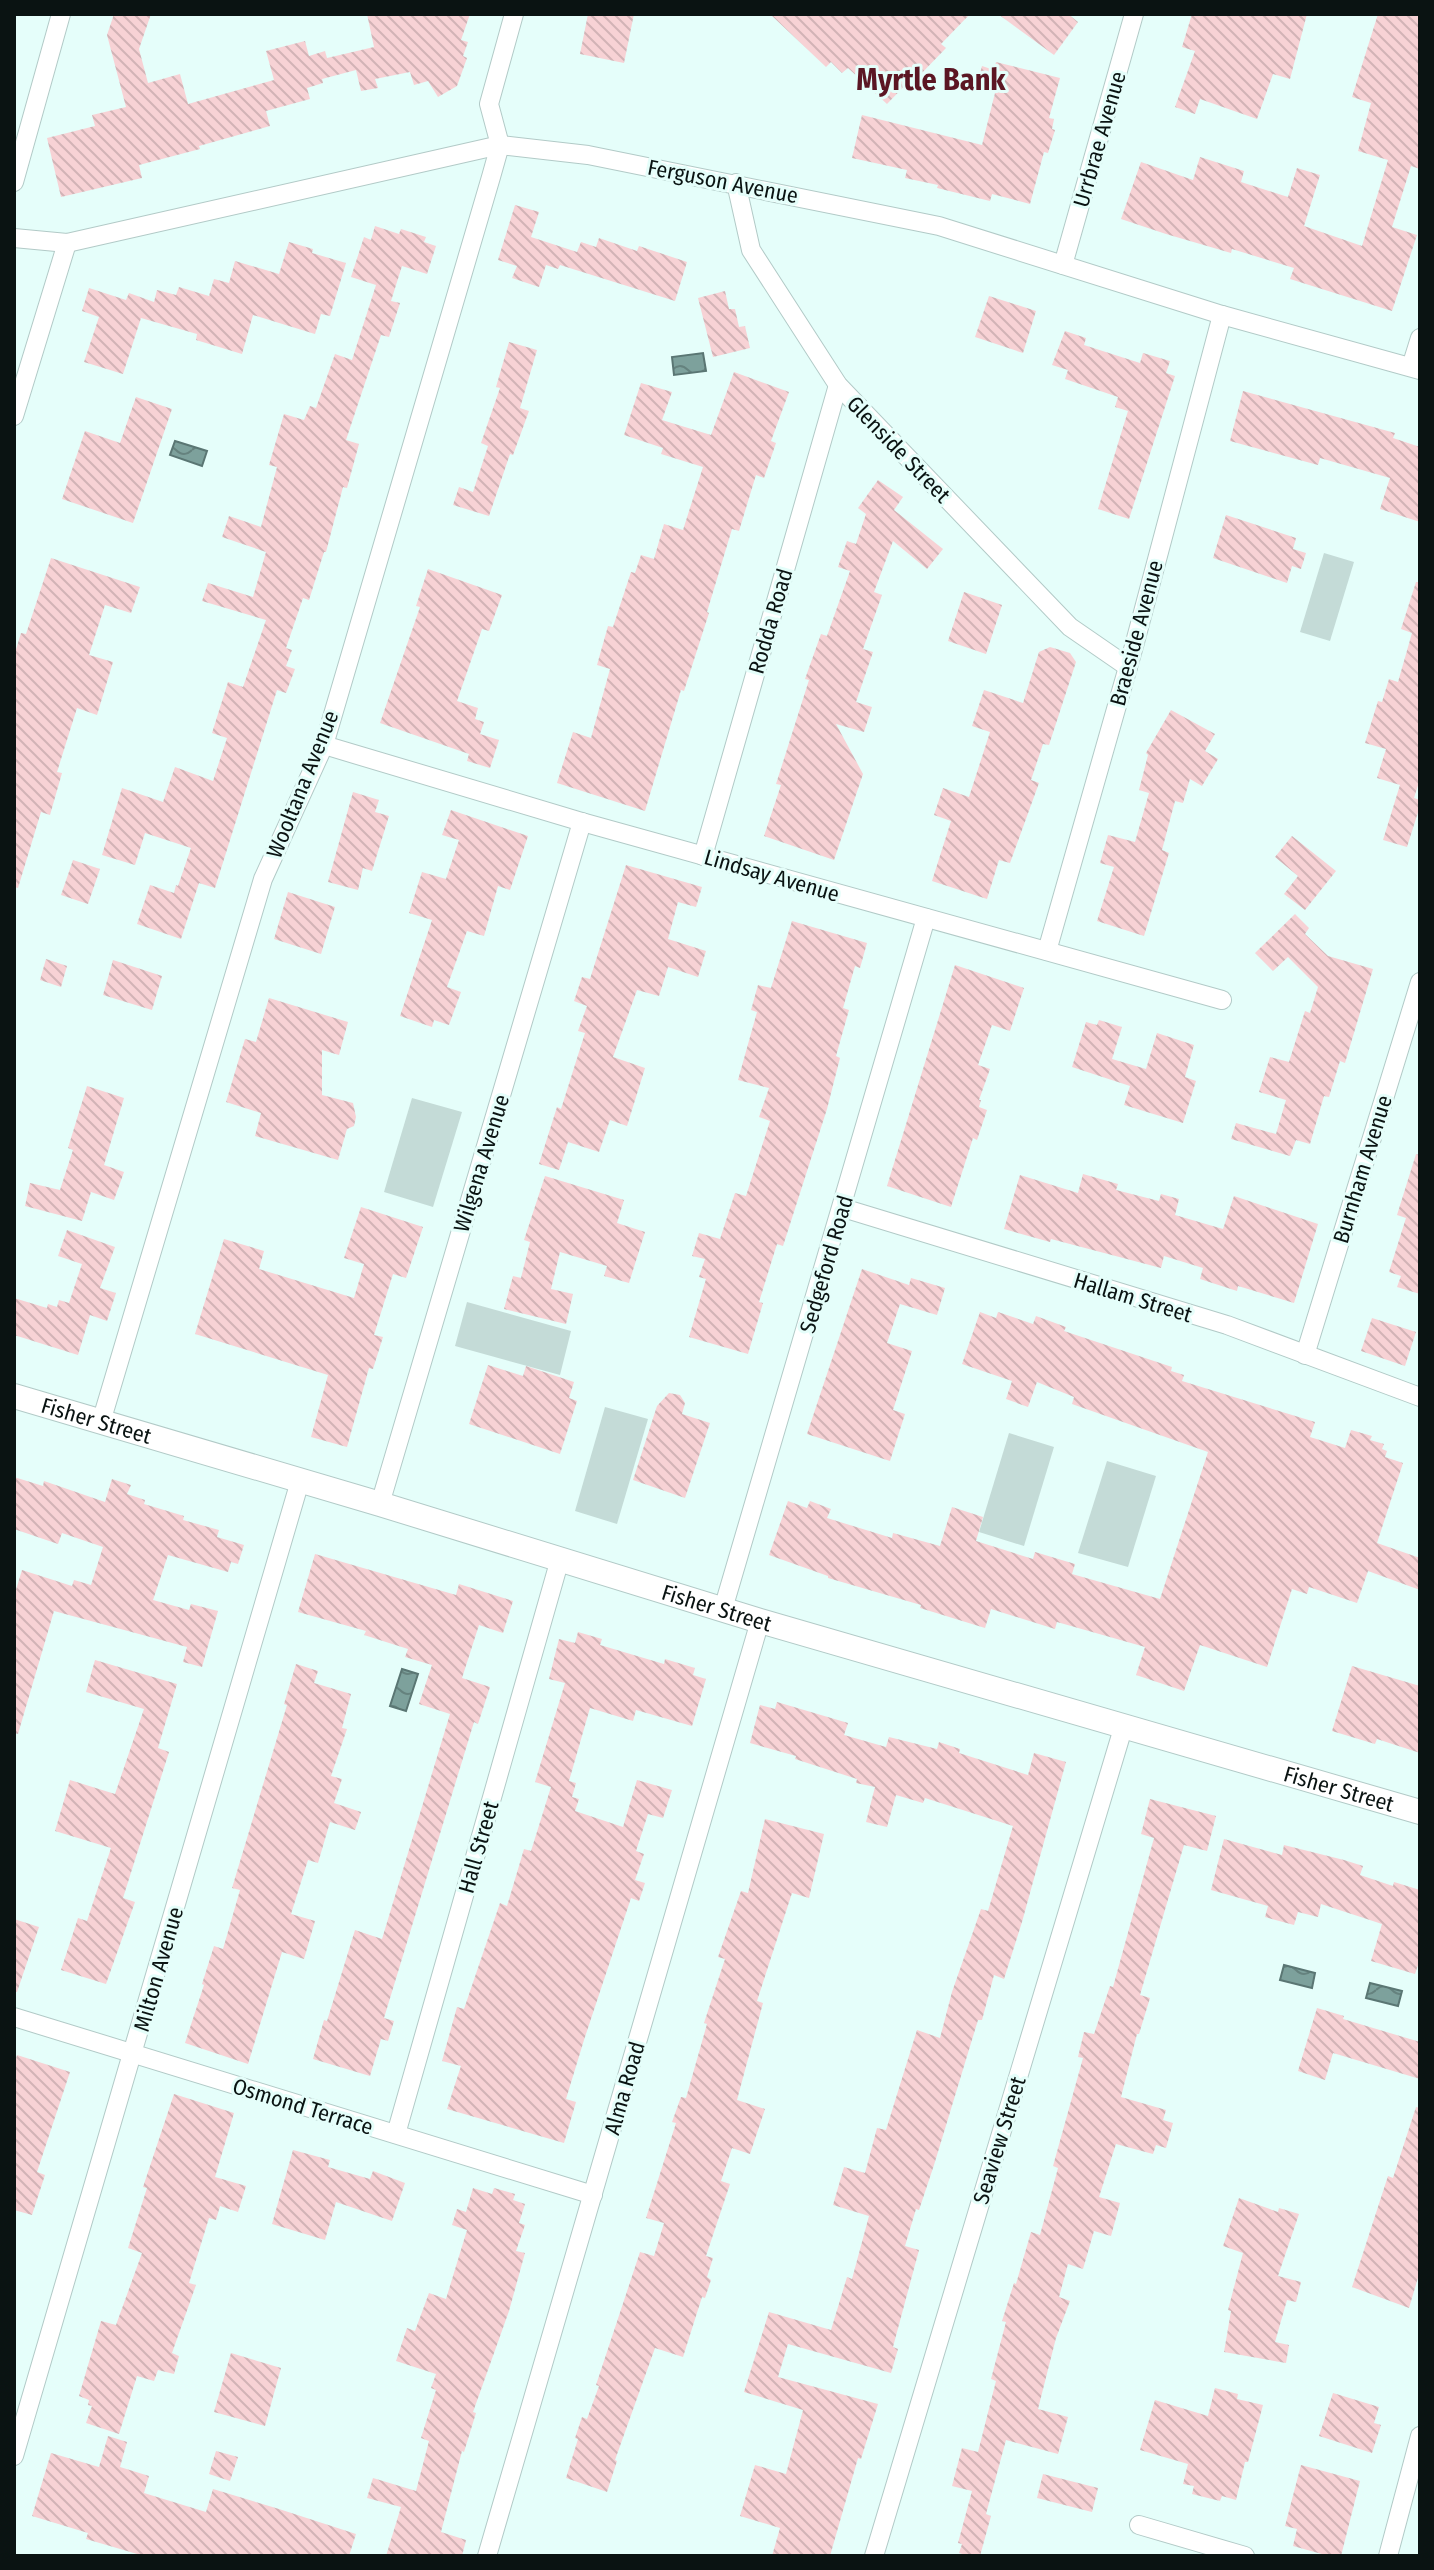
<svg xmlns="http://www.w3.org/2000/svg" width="1434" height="2570" font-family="'Fira Sans Condensed',sans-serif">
<defs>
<pattern id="water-waves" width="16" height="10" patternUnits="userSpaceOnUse" patternTransform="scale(2)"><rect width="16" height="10" fill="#7da19c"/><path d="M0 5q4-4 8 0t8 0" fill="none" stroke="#65827e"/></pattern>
<pattern id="building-back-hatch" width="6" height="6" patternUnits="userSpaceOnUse" patternTransform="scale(2)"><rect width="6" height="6" fill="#f7d2d5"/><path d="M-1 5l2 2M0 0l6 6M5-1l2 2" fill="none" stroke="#d2b3b6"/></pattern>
</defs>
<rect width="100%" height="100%" fill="#e5fefa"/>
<g fill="#c4dbd7">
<path d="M1324,553L1354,562L1330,641L1300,632Z"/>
<path d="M412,1098L462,1112L433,1207L384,1192Z"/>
<path d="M467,1302L571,1331L560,1375L455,1346Z"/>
<path d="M605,1407L648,1419L617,1524L575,1511Z"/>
<path d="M1009,1433L1054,1447L1024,1546L979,1532Z"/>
<path d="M1107,1461L1156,1476L1128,1567L1078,1553Z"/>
</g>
<g fill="url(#water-waves)" stroke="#5a7673" stroke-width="2">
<path d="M703,353L706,371L674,375L672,357Z"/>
<path d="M175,441L207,451L202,466L170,455Z"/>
<path d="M402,1669L418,1674L406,1711L390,1706Z"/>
<path d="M1284,1965L1315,1973L1312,1988L1280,1980Z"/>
<path d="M1370,1983L1402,1991L1398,2006L1366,1998Z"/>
</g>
<g fill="url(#building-back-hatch)">
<path d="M114,14H151L139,49L148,83L180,74L188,104L274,80L266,51L305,41L309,56L325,51L327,58L374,47L367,14H470L461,40L468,42L463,56L467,58L457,86L438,97L428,81L414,85L410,72L375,79L378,88L361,91L356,70L322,79L323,83L307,88L310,99L266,111L270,126L199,146L200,149L139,165L142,178L61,197L47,138L95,126L92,115L126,107L107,35Z"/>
<path d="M588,14H634L624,63L580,54Z"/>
<path d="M770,14H970L941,44L946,48L918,77L916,74L887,104L848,68L842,73L831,62L826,67Z"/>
<path d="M998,14H1068L1078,22L1054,55Z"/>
<path d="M1192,14H1307L1290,79L1273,74L1257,119L1200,99L1195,114L1175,107L1195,51L1182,47Z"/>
<path d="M1378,14H1420V169L1411,166L1392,227L1417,235L1392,311L1290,279L1294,268L1232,249L1231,253L1166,234L1121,219L1141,162L1193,180L1200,157L1244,171L1241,182L1288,197L1297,168L1320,175L1304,226L1362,246L1388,160L1358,151L1371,103L1352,97Z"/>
<path d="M996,62L1060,78L1049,118L1054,119L1052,129L1055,130L1048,153L1044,152L1030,204L992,194L990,201L937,188L938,185L905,178L907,170L852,158L862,115L982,145L995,93L976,88L982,66L994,70Z"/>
<path d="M515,205L539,212L531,237L577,252L581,242L596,247L599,238L637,251L639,246L687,262L675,301L560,265L558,269L546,265L539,287L512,278L517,266L498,260Z"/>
<path d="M375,226L399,234L401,229L426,237L424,242L436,246L427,274L402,266L391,301L400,303L389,337L381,335L346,440L359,444L347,488L343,487L326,552H324L309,600L303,598L286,648L292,650L286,666L295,669L286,693L277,690L215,888L199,883L181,939L137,924L150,885L174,893L176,885L178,886L191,848L145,833L135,865L102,855L122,788L163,802L175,767L213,781L227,738L212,733L228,682L243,687L266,620L202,601L208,583L253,597L266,552L222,537L229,516L261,527L277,467L269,465L284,414L304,420L310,406L316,408L335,354L352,360L376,285L351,277L364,237L371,240Z"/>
<path d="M289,242L313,249L312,253L346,263L330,316L321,314L315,334L253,315L242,354L196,340L197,334L141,318L123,374L84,362L99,317L82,311L89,288L126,300L129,293L154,302L157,290L176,295L179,287L209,296L214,279L229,283L235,261L279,274Z"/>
<path d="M725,291L729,309H735L739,327L745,326L750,348L713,357L698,298Z"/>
<path d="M989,296L1036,311L1023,353L975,337Z"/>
<path d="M1065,331L1086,338L1084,345L1140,363L1143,353L1170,361L1166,373L1175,376L1129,519L1098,509L1128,411L1115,407L1118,397L1065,379L1068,370L1052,365Z"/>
<path d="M509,342L537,350L520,408L529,411L513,455L510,454L489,516L453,505L459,487L473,492L488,446L481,443L500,388L496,387Z"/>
<path d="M734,372L789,392L771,441L776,443L764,478L756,475L739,531L732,529L707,612L709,613L684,691L681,690L645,811L557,783L573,732L591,738L610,669L597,665L608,626L613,627L631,572L635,573L641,555L654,559L664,524L683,530L703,467L661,454L663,448L624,435L641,383L672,392L662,420L711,435Z"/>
<path d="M1243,391L1395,433L1393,438L1420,447V522L1380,509L1390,478L1320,458L1318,465L1230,441Z"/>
<path d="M136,397L172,409L133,523L62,499L85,431L120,443Z"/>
<path d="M878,480L903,497L894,510L943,549L927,569L893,541L874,592L882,595L863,649L873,652L856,702L872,707L864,732L836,724L863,774L834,860L764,836L781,785L776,784L809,680L805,679L821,634L827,636L850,571L838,567L847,541L856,544L866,514L858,508Z"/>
<path d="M1226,515L1296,538L1293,549L1306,553L1301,569L1292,566L1287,583L1213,558Z"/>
<path d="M51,558L140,587L131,613L105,605L89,655L113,662L97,715L77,708L57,772L62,773L50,815L41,812L18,888L14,887V656L21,633L26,634Z"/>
<path d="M428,569L502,595L489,631L482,629L457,701L478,708L475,719L484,722L480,734L499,740L490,768L467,761L469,754L380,723L420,607L416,606Z"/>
<path d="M1416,582H1420V779L1414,798L1420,800V806L1407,847L1383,840L1400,785L1377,778L1386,749L1365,743L1378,701L1382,702L1389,679L1398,682L1412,633L1401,629Z"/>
<path d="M964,592L1002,605L986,654L948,641Z"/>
<path d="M1050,647L1070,653L1076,662L1049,745L1043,744L1031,780L1039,783L1010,863L999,860L987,899L932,881L951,821L934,815L943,788L969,797L990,732L972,726L984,690L1023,703L1039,652Z"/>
<path d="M1171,710L1215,734L1205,751L1218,759L1202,786L1190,779L1183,803L1175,801L1162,850L1169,853L1144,936L1097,921L1114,867L1100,863L1108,835L1135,842L1149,793L1139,790L1148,755L1146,753Z"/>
<path d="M353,792L379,800L375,812L389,816L372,871L363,868L358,890L328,882Z"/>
<path d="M451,810L528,836L510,890L498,886L484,936L467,931L447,987L461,992L449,1025L434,1020L432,1027L400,1016L432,920L409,913L422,872L446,879L459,840L442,835Z"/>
<path d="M1292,836L1336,871L1305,910L1284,894L1298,876L1275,857Z"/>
<path d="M73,860L100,869L88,904L61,895Z"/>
<path d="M626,865L702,887L696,907L678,902L668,939L706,951L698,977L668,967L659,996L637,990L613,1057L645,1068L627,1126L610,1120L599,1152L568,1142L559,1170L539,1164L557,1107L561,1109L585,1033L578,1031L587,1006L574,1001L582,977L590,979Z"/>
<path d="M288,892L335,907L321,954L274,939Z"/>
<path d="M1295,914L1309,928L1305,934L1328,956L1373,969L1345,1063L1340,1061L1329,1097L1324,1096L1310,1144L1296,1140L1290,1156L1231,1139L1236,1123L1276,1134L1286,1100L1259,1092L1270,1057L1289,1062L1305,1011L1310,1013L1318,987L1288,957L1273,971L1255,953Z"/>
<path d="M792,921L867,943L860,968L855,966L843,1008L849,1010L836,1056L840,1058L827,1109L783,1246L777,1244L759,1302L763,1303L748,1354L689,1337L706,1279L699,1277L705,1259L692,1256L699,1233L720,1239L735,1193L746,1196L770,1121L759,1117L769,1088L738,1080L757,1012L751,1010L758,985L771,988Z"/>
<path d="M46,959L67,966L61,987L40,980Z"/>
<path d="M113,960L162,976L152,1010L103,995Z"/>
<path d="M955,965L1024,988L1010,1031L992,1025L978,1065L990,1069L979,1100H981L979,1107L987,1110L977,1140L973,1138L951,1207L887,1186Z"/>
<path d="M269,998L348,1022L339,1055L322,1050V1095L353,1103L356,1117L354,1126L347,1129L338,1160L255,1136L261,1113L226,1102L245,1039L256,1042Z"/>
<path d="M1099,1020L1122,1027L1112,1059L1146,1069L1157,1033L1194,1045L1185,1077L1196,1081L1183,1123L1124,1105L1130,1086L1072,1067L1086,1022L1097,1025Z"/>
<path d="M87,1086L124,1098L104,1165L124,1172L114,1200L91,1192L82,1221L25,1206L30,1183L60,1190L73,1150L68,1148Z"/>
<path d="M1416,1154L1420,1155V1294L1397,1287L1401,1276L1389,1272L1406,1218L1397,1215Z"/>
<path d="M1083,1174L1118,1184L1116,1190L1159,1201L1161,1194L1179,1199L1175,1215L1223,1229L1234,1196L1318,1224L1294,1303L1238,1286L1237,1291L1200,1279L1203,1268L1164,1256L1161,1268L1051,1239L1050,1242L1004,1229L1020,1175L1078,1193Z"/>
<path d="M545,1176L624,1200L617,1223L645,1232L629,1283L604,1276L607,1266L560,1252L551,1289L573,1294L566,1324L504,1309L513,1276L521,1278L530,1242L524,1240Z"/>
<path d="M361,1207L423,1227L406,1278L393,1274L374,1335L383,1337L373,1369L369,1368L347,1447L311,1437L328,1375L195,1334L224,1239L264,1251L259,1269L354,1298L364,1264L344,1258Z"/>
<path d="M67,1230L115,1247L100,1288L116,1293L107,1321L90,1315L78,1355L14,1335V1298L47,1308L48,1304L57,1307L59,1300L69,1303L82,1264L58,1256Z"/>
<path d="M862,1269L909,1285L911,1278L945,1288L937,1315L900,1304L887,1343L912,1351L893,1410L905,1414L890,1461L807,1434Z"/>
<path d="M980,1312L996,1318L998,1312L1033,1324L1036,1316L1066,1327L1064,1331L1172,1367L1171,1371L1184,1375L1182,1381L1315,1422L1310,1437L1345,1448L1351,1430L1372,1436L1370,1440L1384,1444L1382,1449L1387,1451L1385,1457L1403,1463L1377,1543L1420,1558V1590L1368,1571L1357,1603L1309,1587L1307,1594L1292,1589L1267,1667L1200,1645L1184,1691L1136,1675L1145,1647L1057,1622L1055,1629L991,1609L985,1628L920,1608L921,1605L828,1578V1576L769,1555L788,1501L807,1508L810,1501L831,1509L827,1518L892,1538L893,1533L940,1546L952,1507L983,1517L976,1541L1033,1559L1035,1552L1075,1564L1072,1574L1160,1599L1208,1452L1072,1404L1074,1397L1037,1382L1028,1407L1006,1399L1012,1381L962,1364Z"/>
<path d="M1372,1318L1416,1332L1405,1366L1361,1351Z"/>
<path d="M488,1365L523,1376L526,1366L574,1382L569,1398L577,1401L560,1454L469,1424Z"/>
<path d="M669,1393L680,1395L685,1403L682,1414L710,1423L685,1498L633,1480L657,1406Z"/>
<path d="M14,1477L43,1486L44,1481L105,1502L112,1479L131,1485L127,1494L145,1500L144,1504L184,1516L183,1520L219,1530L217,1537L244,1545L238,1564L231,1562L228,1572L168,1555L153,1600L189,1610L191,1604L218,1611L202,1667L183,1662L187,1647L54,1611L18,1734L14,1733V1596L22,1570L72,1586L74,1580L91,1585L103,1547L62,1533L58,1544L14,1529Z"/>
<path d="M315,1554L456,1595L459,1584L513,1601L503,1633L479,1625L462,1678L490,1687L478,1724L474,1722L384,2018L394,2021L388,2041L381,2039L370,2076L313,2059L324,2020L327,2021L355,1930L382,1939L450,1714L419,1704L432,1665L405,1657L408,1649L364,1635L366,1631L298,1612Z"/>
<path d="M578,1632L602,1639L600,1645L664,1664L665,1659L695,1668L693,1675L706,1679L692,1726L636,1710L633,1721L590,1708L569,1781L576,1783L572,1797L579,1799L575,1811L623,1827L637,1780L672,1790L663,1818L648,1814L636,1851L644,1854L635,1880L645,1883L639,1901L631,1898L584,2040L566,2099L576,2102L564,2143L447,2109L461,2066L442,2061L457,2007L464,2009L500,1903L507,1906L524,1849L531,1851L551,1787L535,1782L565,1683L549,1679L559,1639L575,1643Z"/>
<path d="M95,1660L177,1684L158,1748L169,1752L123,1898L135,1902L106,1984L61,1970L78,1918L87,1921L111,1848L55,1831L70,1780L115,1794L144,1709L86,1692Z"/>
<path d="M296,1664L318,1671L314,1683L351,1694L342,1728L347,1729L331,1776L342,1779L334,1803L361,1812L355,1830L330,1822L318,1863L308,1860L291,1914L315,1921L304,1959L282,1952L248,2064L185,2043L204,1985L202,1984L214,1946L223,1949L240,1890L232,1888L287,1705L284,1704Z"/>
<path d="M1352,1666L1420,1686V1753L1377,1739L1375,1744L1332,1731Z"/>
<path d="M777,1702L848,1723L844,1735L886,1747L889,1737L937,1749L939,1742L960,1749L959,1753L1028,1775L1034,1753L1066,1762L1022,1922L1004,1979L994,1975L982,2020H978L934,2165L919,2210L916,2209L905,2246L919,2250L893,2347L898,2349L891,2373L788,2344L778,2377L878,2404L861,2459L858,2458L830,2556H772L780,2528L740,2516L755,2465L786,2474L803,2410L744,2392L769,2312L831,2330L847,2277L852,2279L869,2216L833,2205L844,2167L865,2173L877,2128L886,2130L917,2030L940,2038L952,1992L981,1909L988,1911L1013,1826L925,1798L923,1803L896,1795L887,1827L866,1822L875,1787L856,1783L857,1779L795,1759L796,1756L750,1743L760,1705L775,1709Z"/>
<path d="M1150,1799L1216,1816L1207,1851L1184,1845L1140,1995L1150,1998L1139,2034H1137L1121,2097L1166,2110L1163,2120L1173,2123L1166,2148L1156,2145L1153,2154L1116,2144L1099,2197L1120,2203L1111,2236L1094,2231L1083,2269L1068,2264L1059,2297L1070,2301L1056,2338L1038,2409L1068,2417L1058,2454L1006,2440L986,2514L991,2516L980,2556H969L959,2553L962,2544L958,2543L972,2491L952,2486L962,2448L978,2452L996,2381L991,2379L1006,2322L1002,2321L1014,2283L1016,2284L1031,2232L1040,2235L1058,2168L1053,2166L1083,2058L1078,2057L1084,2032L1094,2034L1110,1986L1113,1987L1154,1838L1141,1834Z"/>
<path d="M765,1819L824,1834L809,1898L792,1893L757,2001L763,2003L737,2100L765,2109L750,2154L732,2148L721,2181L730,2184L706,2256L713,2258L707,2277L711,2280L705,2298L702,2297L683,2357L655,2348L615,2460L617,2461L607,2492L566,2478L578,2439L575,2438L582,2417L587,2419L599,2386L596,2385L640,2252L654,2256L664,2223L646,2218L676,2123L672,2122L681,2097L686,2098L707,2024L704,2023L725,1959L718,1957L741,1891L748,1893Z"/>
<path d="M1224,1839L1282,1855L1284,1845L1344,1860L1363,1866L1360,1875L1393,1886L1394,1882L1420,1890V1959L1415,1974L1371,1961L1382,1924L1321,1904L1318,1917L1298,1912L1294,1925L1265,1917L1268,1906L1211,1890Z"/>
<path d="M14,1919L39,1927L17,1992H14Z"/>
<path d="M1317,2008L1344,2016L1343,2019L1420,2042V2079L1333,2053L1325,2080L1298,2071Z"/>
<path d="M17,2055L70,2072L37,2172L45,2175L32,2215L14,2210V2066Z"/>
<path d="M174,2094L234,2113L215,2177L246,2186L238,2212L220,2206L216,2220L209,2218L189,2283L196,2285L172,2353L179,2356L174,2374L158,2370L154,2381L137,2376L119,2434L86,2423L92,2406L88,2405L89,2400L79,2396L101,2321L116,2325L142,2253L128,2248L147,2188L143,2187Z"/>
<path d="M1416,2107L1420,2108V2271L1409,2308L1352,2287L1388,2176L1393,2178Z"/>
<path d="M293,2150L330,2160L328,2167L370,2179L373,2171L405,2183L392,2221L336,2202L325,2240L272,2224Z"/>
<path d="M473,2188L492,2194L494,2188L515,2194L513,2200L525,2204L519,2223L525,2225L516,2251L525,2253L509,2311L473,2412L476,2413L464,2452L462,2451L441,2532L466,2540L462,2556H386L401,2507L367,2498L373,2478L416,2491L429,2441L421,2438L436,2390L431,2388L436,2374L396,2361L407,2328L415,2331L429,2293L446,2299L467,2230L452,2225L457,2209L466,2212Z"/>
<path d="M1239,2198L1278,2212L1279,2208L1299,2214L1278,2276L1301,2282L1296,2302L1287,2300L1275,2342L1289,2345L1286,2363L1224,2352L1231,2311L1228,2310L1243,2253L1223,2246Z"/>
<path d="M231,2353L281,2368L265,2426L214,2412Z"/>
<path d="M1215,2388L1238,2394L1237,2399L1263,2405L1248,2462H1245L1236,2500L1222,2496L1220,2501L1192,2494L1194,2486L1183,2484L1188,2464L1140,2450L1155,2400L1208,2416Z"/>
<path d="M1333,2393L1379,2407L1374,2423L1381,2425L1372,2453L1319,2436Z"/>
<path d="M108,2436L127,2442L120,2467L149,2476L144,2493L206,2512L213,2489L279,2509L356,2534L349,2556H144L86,2539L88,2533L32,2516L51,2453L99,2467Z"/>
<path d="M216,2451L238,2457L230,2481L209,2474Z"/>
<path d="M1301,2465L1360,2481L1341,2556H1329L1293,2546L1297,2529L1285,2526Z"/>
<path d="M1043,2474L1098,2488L1092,2512L1037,2498Z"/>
</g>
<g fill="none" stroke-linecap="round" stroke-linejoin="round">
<defs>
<g id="minor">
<path d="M14,182L61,14"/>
<path d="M736,183L751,250L838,385L1070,627L1128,667"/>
<path d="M14,238L67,243L500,145L588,155L939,226L1222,315L1420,370"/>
<path d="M1063,265L1134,14"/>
<path d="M1411,367L1420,338"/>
<path d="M14,416L67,243"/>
<path d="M324,745L582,822L1222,1000"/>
<path d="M703,856L838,385"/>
<path d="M1047,951L1134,646L1222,315"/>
<path d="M843,1208L1227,1325L1420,1397"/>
<path d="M1305,1355L1420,982"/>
<path d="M101,1422L263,879L324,745L491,177L500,145L489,104L514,14"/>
<path d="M380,1504L582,822"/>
<path d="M723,1609L926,918"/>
<path d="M14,2017L593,2195"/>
<path d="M396,2134L560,1559"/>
<path d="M14,2456L300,1481"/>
<path d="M1139,2525L1245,2556"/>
<path d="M487,2556L760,1621"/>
<path d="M874,2556L1124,1725"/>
<path d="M1388,2556L1420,2436"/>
</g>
<g id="tertiary">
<path id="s1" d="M14,1396L380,1504L760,1621L1420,1812"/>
</g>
</defs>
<use href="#minor" stroke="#b2cac7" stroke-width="20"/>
<use href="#tertiary" stroke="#b2cac7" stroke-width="26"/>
<use href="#minor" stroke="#fff" stroke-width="18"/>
<use href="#tertiary" stroke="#fff" stroke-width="24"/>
</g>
<g text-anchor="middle" stroke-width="6" stroke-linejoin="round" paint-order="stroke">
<g font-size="22" fill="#0a1312" stroke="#e5fefa">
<text transform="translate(1099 139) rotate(-74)" y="8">Urrbrae Avenue</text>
<text transform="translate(723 181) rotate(11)" y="8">Ferguson Avenue</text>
<text transform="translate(899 449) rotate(46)" y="8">Glenside Street</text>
<text transform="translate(770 621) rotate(-74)" y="8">Rodda Road</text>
<text transform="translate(1136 633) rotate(-75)" y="8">Braeside Avenue</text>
<text transform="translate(302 784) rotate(-68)" y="8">Wooltana Avenue</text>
<text transform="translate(772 875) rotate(16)" y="8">Lindsay Avenue</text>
<text transform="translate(481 1163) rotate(-73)" y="8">Wilgena Avenue</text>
<text transform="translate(1362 1169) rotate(-73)" y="8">Burnham Avenue</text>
<text transform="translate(826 1264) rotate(-74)" y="8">Sedgeford Road</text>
<text transform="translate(1133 1297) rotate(17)" y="8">Hallam Street</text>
<text dy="8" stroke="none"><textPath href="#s1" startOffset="86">Fisher Street</textPath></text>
<text dy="8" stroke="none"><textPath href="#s1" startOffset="734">Fisher Street</textPath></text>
<text dy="8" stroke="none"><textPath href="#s1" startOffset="1382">Fisher Street</textPath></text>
<text transform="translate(478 1847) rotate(-74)" y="8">Hall Street</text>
<text transform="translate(158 1969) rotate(-74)" y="8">Milton Avenue</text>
<text transform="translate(624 2088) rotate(-74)" y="8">Alma Road</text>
<text transform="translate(303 2106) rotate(17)" y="8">Osmond Terrace</text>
<text transform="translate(999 2140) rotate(-73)" y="8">Seaview Street</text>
</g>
<g font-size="30" font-weight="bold" fill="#5b1623" stroke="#e5fefa">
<text x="931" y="90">Myrtle Bank</text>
</g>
</g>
<rect width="1434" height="2570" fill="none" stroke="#0a1312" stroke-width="32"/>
</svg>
